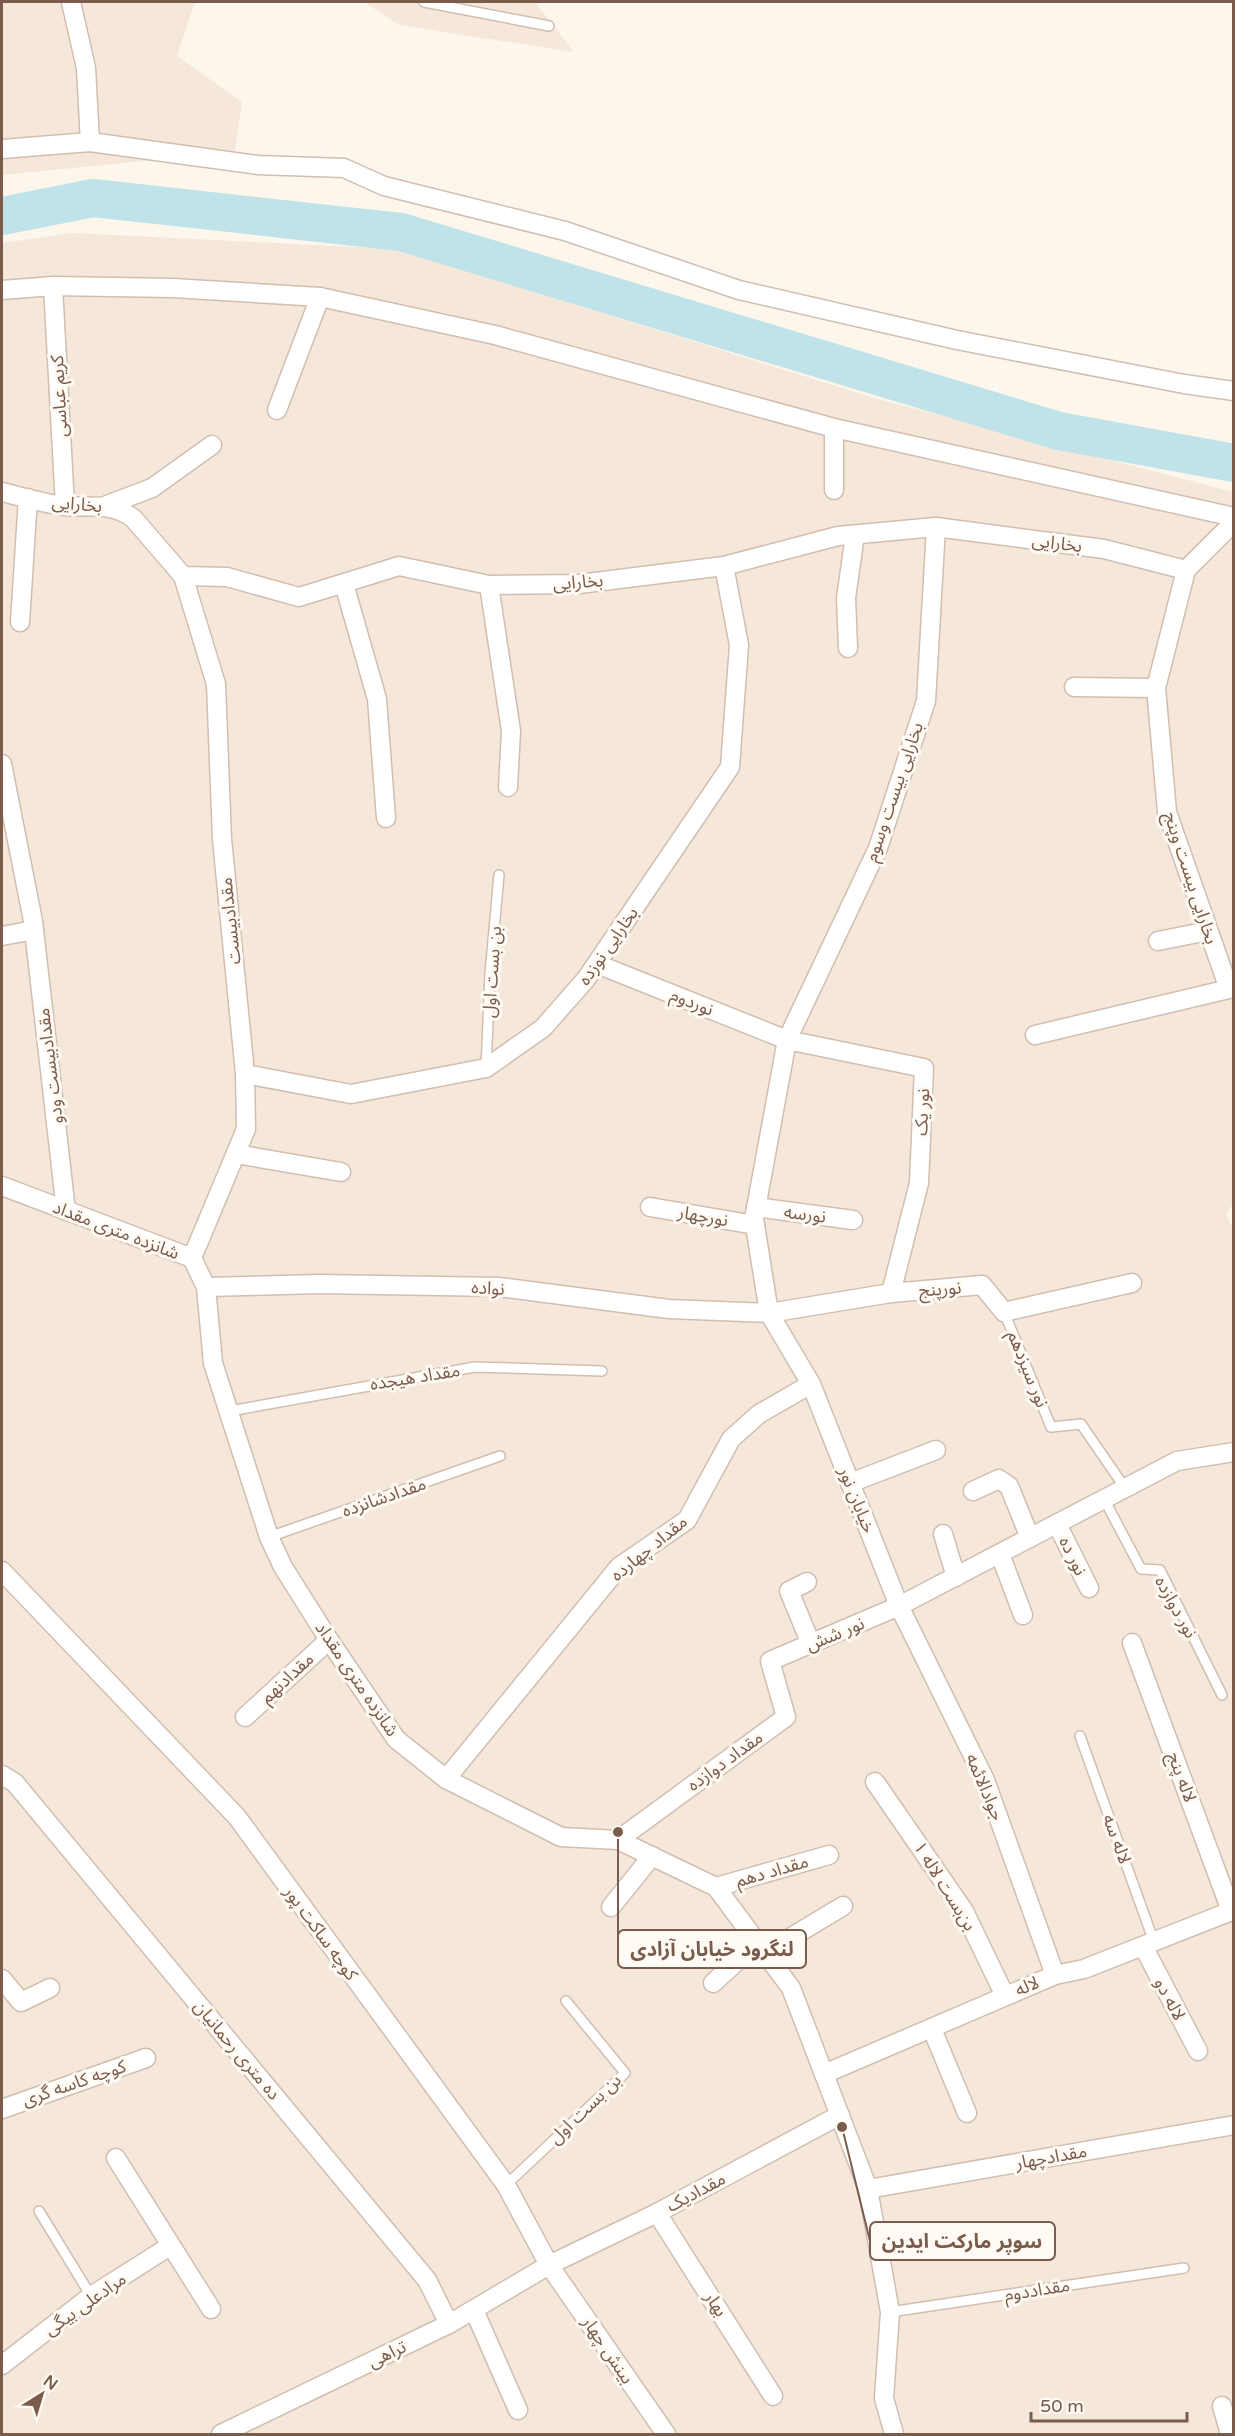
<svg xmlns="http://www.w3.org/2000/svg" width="1235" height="2436" font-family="'Varela Round','Noto Sans Arabic',sans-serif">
<rect width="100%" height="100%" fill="#fdf6ec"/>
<g fill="#f5e8da">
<path d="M2,2H195L177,56L242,102L235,152L2,175Z"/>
<path d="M364,2H535L574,52L399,25Z"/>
<path d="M72,233L396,249L878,399L1233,492L1234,1202L1226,1215L1234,1230L1233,2434H2V243Z"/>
</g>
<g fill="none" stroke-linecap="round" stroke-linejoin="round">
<path stroke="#bfe3e8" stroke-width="38" d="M2,216L93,198L401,232L1059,431L1234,463"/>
<defs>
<g id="service">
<path d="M424,2L549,26"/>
<path d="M486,1068L490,974L499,875"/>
<path d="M1004,1312L1051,1427L1081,1424L1125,1488"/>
<path d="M230,1411L475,1367L602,1371"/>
<path d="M1104,1499L1141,1569L1160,1570L1222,1695"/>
<path d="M269,1537L500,1456"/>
<path d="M1080,1736L1154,1942"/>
<path d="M506,2185L625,2073L566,2001"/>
<path d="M39,2211L91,2296"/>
<path d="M890,2312L1184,2268"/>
</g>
<g id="minor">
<path d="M71,2L86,68L90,142"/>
<path d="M2,149L90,142L258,165L344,168L384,186L565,231L739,290L957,340L1184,384L1234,391"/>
<path d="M53,286L65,506"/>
<path d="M2,290L53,286L173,288L320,297L495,335L834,428L1234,517"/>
<path d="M277,410L320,297"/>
<path d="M834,428V490"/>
<path d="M2,492C22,497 45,504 66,506C91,508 111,502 133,518L183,576L227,577L299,597L399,566L489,585L579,584L724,566L838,536L936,527L1104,549L1186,570"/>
<path d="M107,505L152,488L212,445"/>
<path d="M936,527L926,701L878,848L787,1040L754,1219L769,1313L811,1384L899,1606L1177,1461L1234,1452"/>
<path d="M1186,570L1234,522"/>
<path d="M183,576L216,684L222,839L245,1074L246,1129L192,1258"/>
<path d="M344,584L377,699L386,818"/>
<path d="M489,585L511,731L508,787"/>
<path d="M20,622L28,498"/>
<path d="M848,648L846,598L855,535"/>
<path d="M1074,687L1156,688"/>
<path d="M2,764L33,921L66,1211"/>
<path d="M2,936L34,930"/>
<path d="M1158,941L1208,931"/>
<path d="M597,964L787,1040L924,1068L919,1183L891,1293"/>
<path d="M1035,1035L1229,989L1167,812L1156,688L1186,570"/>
<path d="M245,1074L351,1094L486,1068L543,1028L586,979L730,767L739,645L724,566"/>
<path d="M236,1154L341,1172"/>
<path d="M2,1186L192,1258L206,1287L213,1363L269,1537L283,1567L329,1640L396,1739L446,1779L561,1837L618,1840L716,1887L791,1988L868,2189L890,2312L884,2398L894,2434"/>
<path d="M650,1207L755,1225"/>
<path d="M756,1207L853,1220"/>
<path d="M206,1287L319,1284L499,1287L669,1309L769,1313L891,1293L982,1285L1004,1312L1132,1283"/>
<path d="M850,1483L936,1450"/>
<path d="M973,1491L999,1479L1009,1486L1030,1538"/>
<path d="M1057,1524L1089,1588"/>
<path d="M943,1534L956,1577"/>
<path d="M1000,1554L1023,1615"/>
<path d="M2,1571L237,1817L506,2185L549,2265L666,2434"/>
<path d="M807,1582L789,1591L811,1644"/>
<path d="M1132,1643L1231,1911"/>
<path d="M245,1717L329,1640"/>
<path d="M2,1775L15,1783L427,2280L449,2324"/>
<path d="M446,1779L619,1567L687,1520L731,1439L759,1414L811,1384"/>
<path d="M875,1782L964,1911L1005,1996"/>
<path d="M618,1840L786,1717L770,1661L899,1606L985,1780L1055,1975"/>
<path d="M716,1887L829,1855"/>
<path d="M611,1907L652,1856"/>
<path d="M1143,1946L1198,2051"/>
<path d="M765,1953L843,1906"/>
<path d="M2,1979L21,2002L50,1988"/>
<path d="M713,1983L757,1943"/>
<path d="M932,2029L967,2113"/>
<path d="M824,2074L1055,1975L1084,1969L1234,1910"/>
<path d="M2,2109L146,2058"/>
<path d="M116,2158L211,2309"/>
<path d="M868,2189L1234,2125"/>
<path d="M657,2213L773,2396"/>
<path d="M474,2310L518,2410"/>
<path d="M2,2365L91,2296L170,2246"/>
<path d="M1222,2406L1230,2434"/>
<path d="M221,2434L449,2324L549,2265L657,2213L840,2115"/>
</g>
</defs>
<use href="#service" stroke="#d1beb0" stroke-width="12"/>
<use href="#minor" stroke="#d1beb0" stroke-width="21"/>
<use href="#service" stroke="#fff" stroke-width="9"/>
<use href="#minor" stroke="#fff" stroke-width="18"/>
</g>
<g text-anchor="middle" stroke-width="6" stroke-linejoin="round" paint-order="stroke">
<g font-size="18" fill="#7a5c4d" stroke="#fffaf3">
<text transform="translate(59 396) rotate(-93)" y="6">کریم عباسی</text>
<text transform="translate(77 504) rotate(5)" y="6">بخارایی</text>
<text transform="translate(1057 543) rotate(7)" y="6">بخارایی</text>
<text transform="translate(578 582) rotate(-4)" y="6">بخارایی</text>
<text transform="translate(894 792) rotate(-71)" y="6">بخارایی بیست وسوم</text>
<text transform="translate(1191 878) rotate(72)" y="6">بخارایی بیست وپنج</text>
<text transform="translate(230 921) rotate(-96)" y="6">مقدادبیست</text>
<text transform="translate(608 946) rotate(-55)" y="6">بخارایی نوزده</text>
<text transform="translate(492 972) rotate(-86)" y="6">بن بست اول</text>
<text transform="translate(692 1002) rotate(22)" y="6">نوردوم</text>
<text transform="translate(50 1066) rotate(-97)" y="6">مقدادبیست ودو</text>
<text transform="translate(922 1112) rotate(-87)" y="6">نور یک</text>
<text transform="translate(805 1214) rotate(7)" y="6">نورسه</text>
<text transform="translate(703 1216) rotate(10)" y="6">نورچهار</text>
<text transform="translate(116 1230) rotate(21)" y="6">شانزده متری مقداد</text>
<text transform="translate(488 1288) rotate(3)" y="6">نواده</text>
<text transform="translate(940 1289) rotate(-5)" y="6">نورپنج</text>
<text transform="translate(1028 1369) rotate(68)" y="6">نور سیزدهم</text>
<text transform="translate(415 1377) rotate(-9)" y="6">مقداد هیجده</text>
<text transform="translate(384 1497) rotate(-19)" y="6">مقدادشانزده</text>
<text transform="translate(857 1500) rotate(68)" y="6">خیابان نور</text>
<text transform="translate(649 1548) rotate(-39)" y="6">مقداد چهارده</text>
<text transform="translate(1073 1556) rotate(64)" y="6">نور ده</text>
<text transform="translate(1176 1607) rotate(61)" y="6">نور دوازده</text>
<text transform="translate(835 1634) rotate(-23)" y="6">نور شش</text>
<text transform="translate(287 1678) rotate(-43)" y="6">مقدادنهم</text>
<text transform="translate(357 1679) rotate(56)" y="6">شانزده متری مقداد</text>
<text transform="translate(725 1761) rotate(-36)" y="6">مقداد دوازده</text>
<text transform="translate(1182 1777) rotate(70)" y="6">لاله پنج</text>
<text transform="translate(985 1787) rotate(67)" y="6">جوادالائمه</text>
<text transform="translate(1117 1839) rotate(70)" y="6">لاله سه</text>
<text transform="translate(772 1871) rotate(-16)" y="6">مقداد دهم</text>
<text transform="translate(945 1886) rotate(58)" y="6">بن‌بست لاله ۱</text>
<text transform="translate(321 1933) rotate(54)" y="6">کوچه ساکت پور</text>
<text transform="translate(1027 1986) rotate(-23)" y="6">لاله</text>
<text transform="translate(1170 1999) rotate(62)" y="6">لاله دو</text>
<text transform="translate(237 2050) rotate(50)" y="6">ده متری رحمانیان</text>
<text transform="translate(74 2083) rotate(-19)" y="6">کوچه کاسه گری</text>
<text transform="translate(585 2109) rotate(-44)" y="6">بن بست اول</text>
<text transform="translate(1051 2157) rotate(-10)" y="6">مقدادچهار</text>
<text transform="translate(696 2192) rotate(-28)" y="6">مقدادیک</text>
<text transform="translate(1037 2290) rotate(-9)" y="6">مقداددوم</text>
<text transform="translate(85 2304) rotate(-35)" y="6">مرادعلی بیگی</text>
<text transform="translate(716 2304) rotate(57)" y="6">بهار</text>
<text transform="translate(608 2350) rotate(56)" y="6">بینش چهار</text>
<text transform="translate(387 2354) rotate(-26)" y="6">تراهی</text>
</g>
</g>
<path fill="none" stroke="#7a5c4d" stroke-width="2" d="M618 1832L618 1949M842 2127L870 2241"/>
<g fill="#7a5c4d" stroke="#fffaf3" stroke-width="2">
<circle cx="618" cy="1832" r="6"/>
<circle cx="842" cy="2127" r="6"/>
</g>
<g fill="#fffaf3" stroke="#7a5c4d" stroke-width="2">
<rect x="618" y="1930" width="188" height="38" rx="6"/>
<rect x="870" y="2222" width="185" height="38" rx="6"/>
</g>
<g font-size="20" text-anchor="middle" font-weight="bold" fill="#7a5c4d">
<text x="712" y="1956">لنگرود خیابان آزادی</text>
<text x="962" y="2248">سوپر مارکت ایدین</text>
</g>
<rect width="1235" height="2436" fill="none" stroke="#7a5c4d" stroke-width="6"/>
<g transform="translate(42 2394) rotate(37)" stroke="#fffaf3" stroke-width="4.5" paint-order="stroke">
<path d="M0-4.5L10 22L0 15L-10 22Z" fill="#7a5c4d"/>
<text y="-9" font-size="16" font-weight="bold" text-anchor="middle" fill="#7a5c4d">N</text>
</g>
<path d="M1031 2412v9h156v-9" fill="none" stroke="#7a5c4d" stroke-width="3"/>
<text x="1040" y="2412" font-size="18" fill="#7a5c4d" stroke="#fffaf3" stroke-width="4.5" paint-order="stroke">50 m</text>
</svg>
